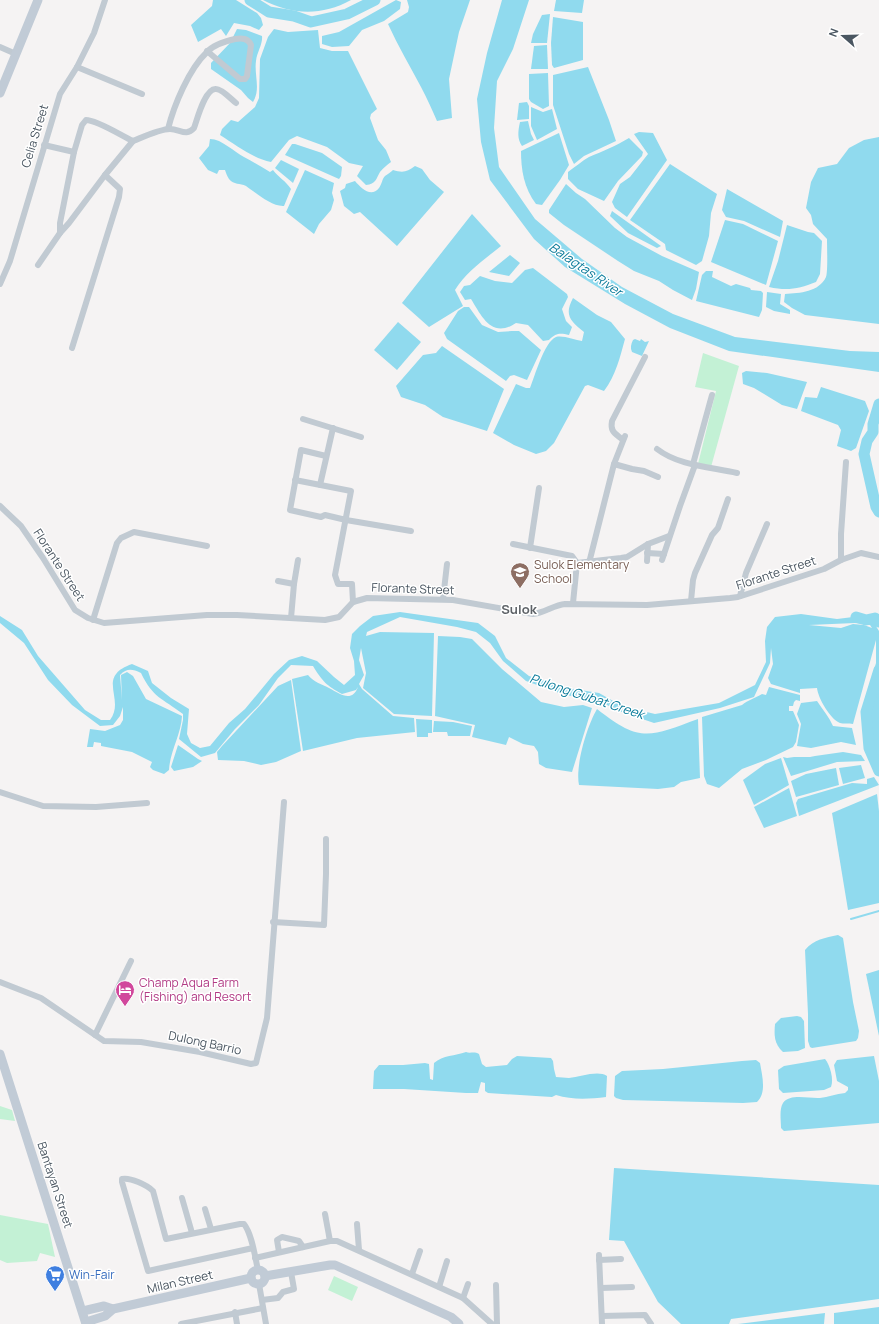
<svg xmlns="http://www.w3.org/2000/svg" width="879" height="1324" font-family="Manrope,sans-serif">
<rect width="100%" height="100%" fill="#f5f3f3"/>
<g fill="#c3f1d5">
<path d="M703,353L739,366L711,467L698,464L716,391L695,387Z"/>
<path d="M0,1106L12,1110L15,1121L0,1119Z"/>
<path d="M0,1215L48,1224L55,1257L40,1253L37,1261L7,1263L0,1260Z"/>
<path d="M334,1276L358,1287L352,1301L328,1290Z"/>
</g>
<g fill="#90daee" fill-rule="evenodd">
<path d="M213,0H236L257,13L261,18L263,25L259,30L250,26L234,23L226,36L221,29L198,42L191,25L212,6Z"/>
<path d="M263,0H351C322,16 292,15 263,0Z"/>
<path d="M396,0L401,2L400,9L384,21L362,30L349,46L332,47L322,44V36L339,32Z"/>
<path d="M407,0H470L459,32L449,79L452,118L437,121C432,110 427,98 421,87C410,66 398,46 388,24L408,12L409,7Z"/>
<path d="M502,0H529L513,49L497,81L494,128L499,167L535,219L582,259L622,287L673,314L735,337L850,351L879,352V372L729,351L670,328L625,304L565,267L534,239L490,180L481,142L477,99L487,53Z"/>
<path d="M556,0H584L582,13L554,11Z"/>
<path d="M550,14L547,43H531L533,34L542,15Z"/>
<path d="M553,17L583,22V60L554,68L552,65L551,43Z"/>
<path d="M237,29L246,30L262,36C263,44 257,52 256,61C254,75 261,89 253,102L248,98L241,90L211,69V63L230,43Z"/>
<path d="M274,29L288,32L318,30L320,48L332,51H348L377,109L371,114L370,118L378,140L386,150L391,162C387,165 383,168 380,172C376,179 376,184 366,185L357,176L363,166L349,163L327,147L297,136L289,140L271,162C252,158 236,145 220,135L222,129L231,120L238,122L255,107L259,98L260,59L268,37Z"/>
<path d="M547,45L548,69H531L534,46Z"/>
<path d="M588,67L609,120L616,141L584,156L574,164L569,154L553,105V75Z"/>
<path d="M548,73L549,106L543,109L531,102L529,99V74Z"/>
<path d="M527,102L529,106V119L517,120L519,103Z"/>
<path d="M531,107L543,112L552,109L557,129L537,140L531,126Z"/>
<path d="M528,121L531,134L534,140L522,146C517,139 518,131 520,122Z"/>
<path d="M639,132L653,133L667,160L627,217L615,208L612,202L620,184L630,177L648,154L634,134Z"/>
<path d="M559,133L569,165L560,180L542,205L536,204C524,188 521,170 521,151Z"/>
<path d="M879,137V324L805,315L792,308L784,302L785,294C800,293 819,292 826,277C828,271 827,247 827,239L813,224L811,215L806,208L811,182L818,168L837,164L849,148L864,140Z"/>
<path d="M629,138L643,152L642,156L618,181L604,201L578,189L568,179V172C575,167 582,161 589,157C603,151 616,146 629,138Z"/>
<path d="M210,139C222,139 234,152 244,157C253,162 262,167 270,172L273,170C278,177 286,181 291,189L284,206C272,207 256,193 246,186C240,183 234,185 229,179C227,176 226,173 225,170H219L217,174L208,170L199,158L209,146Z"/>
<path d="M292,144H295L322,153L342,167L341,176L339,179L285,155Z"/>
<path d="M281,160L299,169L293,183L275,168Z"/>
<path d="M670,164L717,194L711,213L709,236L702,261L696,265L666,250L665,244L630,220Z"/>
<path d="M415,166L422,169L430,180L444,192L397,246L360,212L354,214L344,206L340,191L345,188L346,184L355,181C361,188 371,198 379,188C382,184 382,179 385,176C388,174 391,172 393,170C403,173 407,172 415,166Z"/>
<path d="M305,170L334,183L332,193L334,200L331,210L319,224L314,234L286,212Z"/>
<path d="M566,184L576,193L585,199L615,228L627,237L662,256L699,272L696,289L692,300L673,290L659,281L634,271L618,261L564,225L549,213V210Z"/>
<path d="M727,189L783,221L780,237L744,221L726,217L722,210Z"/>
<path d="M612,211L661,246L657,248L628,233L610,216Z"/>
<path d="M472,214L501,246C485,259 466,272 455,290L463,306L429,327L402,303Z"/>
<path d="M725,220L743,224L778,241L766,285L711,262Z"/>
<path d="M787,225L808,232L814,233L822,241L820,274L816,282C799,289 787,291 769,287L778,261Z"/>
<path d="M510,255L520,263L509,276L489,272Z"/>
<path d="M533,268L567,294L568,297L562,309L566,321L572,327L569,335C560,333 556,333 549,340L543,341L528,325L516,323C492,339 482,317 471,299L465,300L460,292L464,286L470,285L480,276L495,281L512,283L525,270Z"/>
<path d="M706,271H713L712,277L731,286L736,284L750,288L751,290L761,291L763,293L762,310L759,317L696,301L702,275Z"/>
<path d="M767,292L781,294L780,304L790,310V314L774,311L766,307Z"/>
<path d="M573,298L597,315L611,322L625,339C620,357 616,375 604,391L588,385L585,386L554,443L546,451L536,454L514,445L493,433L516,384L526,388H530C535,376 544,342 556,337C563,335 575,340 582,341L584,332C570,321 564,315 573,298Z"/>
<path d="M464,307H469L482,325L498,332L512,331H519L541,350L527,380L514,375L510,376L506,381L447,339L444,333L458,311Z"/>
<path d="M398,322L421,342L397,370L374,350Z"/>
<path d="M635,339L640,341L641,339L645,342L649,341L642,356L632,352C630,348 631,344 633,340Z"/>
<path d="M442,346L504,389L487,431L443,417L425,405L401,397L396,386L423,355L436,353Z"/>
<path d="M746,371L767,373L807,382L797,409L782,405L754,388L743,384L742,373Z"/>
<path d="M821,387L865,401L869,411L856,448L851,451L837,446L841,430L838,425L801,411L805,397L817,398Z"/>
<path d="M400,612L478,623L495,636L506,658L529,676L568,688L599,693L622,706L655,714L719,703L755,685L766,662L765,641L767,627L775,617L801,614L837,619L861,616L872,620L879,631V763L867,742L866,724L868,691L876,663V640L853,724C849,723 843,724 840,723C830,719 818,698 817,688L800,689V693L771,684L768,678L773,664L771,648L770,663L754,697L720,708L654,723L619,711L597,700L565,695L526,681L503,661L490,643L476,632L457,627L400,617L367,632L366,636L380,632L434,633L432,716L394,714L363,688L366,673L361,648L359,660L364,675L359,684L362,689L393,716L414,718L415,732L357,738L303,751L292,679L308,675C314,682 321,684 329,688C340,694 352,703 358,687L356,690L342,694C327,686 322,681 313,666L291,665L278,678L259,705L235,729L215,753L201,757L179,739L183,720V714C162,698 153,698 141,673C132,669 127,668 120,675L122,700L121,675L127,672L133,676L146,699L182,716C181,735 170,751 169,770L164,774L153,770L150,767L152,762L132,752L101,746V743L94,742L93,747H87L90,729L105,731L120,725L123,720V707L120,716L113,725L100,726L72,705L48,680L24,643L0,623V616L22,630L38,656L85,710L101,720H110C126,699 95,677 132,664L148,671L152,683L171,698L189,709L187,734L191,743L200,748L210,746L229,723L245,709L274,674L289,660L302,656L317,661L334,677L344,685L355,675L354,661L350,648L352,634L360,626L373,616ZM855,623L870,625L872,628L864,625L853,624L841,628L809,625Z"/>
<path d="M438,636L460,637L472,639L502,669L541,702L564,707L583,705L592,708L572,772L546,768L539,764L538,752L534,746L523,744L509,737L506,745L472,737L475,725L435,716Z"/>
<path d="M291,680L301,751L276,762L261,765L244,761L218,760L217,752L222,746L278,686Z"/>
<path d="M769,687L800,695V701L796,700L794,702L793,706H789V711H793L799,725L796,742L793,747L766,760L742,769L719,788L707,784L704,776L702,717L742,705C748,700 755,698 762,694L766,695Z"/>
<path d="M817,701C823,710 829,717 833,726L852,728L856,745L841,742L811,748L797,746L801,724L797,714L801,703Z"/>
<path d="M597,709C640,743 649,737 698,719L700,778L681,782L674,787L658,789L579,785C575,766 587,726 597,709Z"/>
<path d="M416,719L432,720V733H428V737H417Z"/>
<path d="M434,721L453,722L472,726L470,736H448L447,732H433Z"/>
<path d="M178,745L198,759L202,761L193,767L174,771L171,767Z"/>
<path d="M843,752L861,755L865,761L837,762L791,776L783,757L787,758L794,757H810L815,756Z"/>
<path d="M781,758L789,785L754,805L743,780L765,764Z"/>
<path d="M861,765L865,778L843,784L839,768Z"/>
<path d="M836,768L839,785L796,797L791,781L806,774Z"/>
<path d="M874,777L879,785L799,816L796,803L798,799L852,783L867,784V779Z"/>
<path d="M789,788L797,816L764,828L754,807Z"/>
<path d="M877,794L879,811V903L848,910L832,813Z"/>
<path d="M838,935L843,938L853,1002L859,1031L858,1038L856,1041L812,1048L810,1047L808,1041V1014L805,950C814,939 825,938 838,935Z"/>
<path d="M879,970V1036L866,974Z"/>
<path d="M797,1016L801,1017L804,1021L805,1048L798,1051L783,1052C774,1044 774,1035 775,1024L781,1018Z"/>
<path d="M466,1052C470,1054 474,1051 479,1054L482,1064L486,1067L507,1065L512,1059L517,1056L551,1058L553,1061L554,1069L556,1077C560,1077 565,1078 569,1078C580,1077 598,1070 607,1076L606,1097C589,1099 572,1100 556,1095L552,1097L488,1093L485,1091V1083L481,1082L478,1093H466L404,1089H373L374,1071L379,1065H403L425,1063L429,1064L430,1079L433,1080L434,1063C443,1055 455,1056 466,1052Z"/>
<path d="M874,1056L879,1081V1123L784,1131L781,1128C781,1121 779,1109 783,1103C790,1093 810,1099 820,1098C828,1097 836,1094 845,1093L848,1090V1087L837,1081L834,1065L837,1060Z"/>
<path d="M825,1059C830,1065 834,1079 831,1087L824,1090L783,1093L779,1089L778,1070L784,1066Z"/>
<path d="M756,1060L760,1063C762,1075 767,1093 757,1102L743,1103L623,1100L616,1098L614,1096L615,1076L622,1071L663,1069L742,1061Z"/>
<path d="M614,1168L879,1185V1299L731,1319L729,1324H681L658,1302L624,1241L609,1240Z"/>
<path d="M879,1307V1324H834V1313Z"/>
<path d="M825,1313L824,1324H738Z"/>
</g>
<g fill="none" stroke-linecap="round" stroke-linejoin="round">
<path stroke="#90daee" stroke-width="2" d="M851,919L879,911"/>
<g stroke="#90daee" stroke-width="11">
<path d="M250,0L269,12L294,16L311,22L347,14L375,0"/>
<path d="M879,404L873,424V432L867,441L864,454L876,507L879,512"/>
<path d="M856,617L866,620L875,618L879,622"/>
<path d="M879,670L866,712L869,748L879,771"/>
</g>
<g stroke="#c1cad2" stroke-width="6">
<path d="M0,47L16,54"/>
<path d="M77,67L142,94"/>
<path d="M168,129C174,105 189,69 207,52C213,45 226,41 235,39C242,38 248,38 251,45L247,76L245,79H240L207,51"/>
<path d="M44,145L74,152"/>
<path d="M60,233L69,223L105,175L133,141"/>
<path d="M38,265L60,233V223L74,152L82,125L86,120C97,120 122,136 133,141C143,137 160,129 170,129C180,129 186,137 194,128C197,120 205,88 216,89C222,89 231,99 236,103"/>
<path d="M0,284L10,261L60,94L77,67L94,33L105,0"/>
<path d="M72,348L119,197L120,189L105,175"/>
<path d="M303,419L361,437"/>
<path d="M623,440C615,433 610,432 612,421L645,357"/>
<path d="M657,449C679,466 711,467 737,473"/>
<path d="M326,456L301,450L290,510L321,517L325,515L346,520L411,531"/>
<path d="M614,464L632,469L644,471L658,477"/>
<path d="M693,464L712,395"/>
<path d="M295,480L351,491L335,575L338,584H352L353,602"/>
<path d="M320,485L333,428"/>
<path d="M0,506L21,526L43,558L75,610L88,618L104,623L207,615H237L325,620L339,617L353,602L367,598L453,600L533,614C544,613 554,605 565,604L647,605L730,598L738,597L824,569L841,560L861,553L879,557"/>
<path d="M513,544L572,556L577,563L573,603"/>
<path d="M530,548L539,488"/>
<path d="M647,553L664,554"/>
<path d="M662,560L680,506L695,465"/>
<path d="M841,560V534L846,462"/>
<path d="M647,561L648,544"/>
<path d="M577,563L621,558L627,557L648,544L669,536"/>
<path d="M589,563L614,464L625,436"/>
<path d="M278,581L294,584"/>
<path d="M740,596L746,573L767,524"/>
<path d="M443,599L447,564"/>
<path d="M691,601L693,580L695,573L712,535L718,528L728,499"/>
<path d="M291,618L294,584L298,560"/>
<path d="M93,620L117,543L121,538L134,532L207,546"/>
<path d="M0,792L43,806L96,807L147,803"/>
<path d="M273,922L324,925L326,874V839"/>
<path d="M0,982L41,998L104,1041L141,1042L200,1052L251,1064L256,1063L267,1018L284,802"/>
<path d="M95,1035L131,961"/>
<path d="M182,1198L192,1233"/>
<path d="M205,1209L211,1229"/>
<path d="M325,1214L330,1241"/>
<path d="M357,1224L359,1250"/>
<path d="M253,1248L148,1271L122,1182V1179C130,1177 147,1185 153,1191L166,1239L240,1224H244C252,1234 255,1257 258,1270"/>
<path d="M279,1252L277,1240L282,1237L299,1241L303,1247"/>
<path d="M599,1255L602,1324"/>
<path d="M255,1258L330,1241H337L463,1298L492,1324"/>
<path d="M599,1260L621,1259"/>
<path d="M412,1274L420,1251"/>
<path d="M259,1284L266,1324"/>
<path d="M496,1285L497,1324"/>
<path d="M439,1287L447,1261"/>
<path d="M601,1288L632,1287"/>
<path d="M463,1298L468,1284"/>
<path d="M262,1300L278,1298L283,1292L294,1289L291,1272"/>
<path d="M235,1312L237,1324"/>
<path d="M602,1316L645,1315L651,1324"/>
<path d="M181,1324L263,1308"/>
</g>
<g stroke="#c1cbd6" stroke-width="9">
<path d="M0,93L38,0"/>
<path d="M0,1054L86,1324"/>
<circle cx="258" cy="1277" r="7"/>
<path d="M265,1276L330,1265H335L451,1317L459,1324"/>
<path d="M83,1311L104,1306L113,1309"/>
<path d="M86,1322L105,1316L113,1309L251,1278"/>
</g>
</g>
<defs>
<symbol id="school-pin" viewBox="-11 -11 22 30"><path d="M0 17L-7.5 6A9.5 9.5 0 1 1 7.5 6Z" fill="#8d6e63" stroke="#fff"/><path d="M0-5L7-2L0 1L-7-2ZM-4 1L0 2.5L4 1V4Q0 6-4 4Z" fill="#fff"/></symbol>
<symbol id="hotel-pin" viewBox="-11 -11 22 30"><path d="M0 17L-7.5 6A9.5 9.5 0 1 1 7.5 6Z" fill="#d1479c" stroke="#fff"/><path d="M-6-4.5h1.5V1H6V5H4.5V3h-9V5H-6ZM-4 0a1.8 1.8 0 1 1 3.6 0ZM.5 0V-2.5h3Q6-2.5 6 0Z" fill="#fff"/></symbol>
<symbol id="supermarket-pin" viewBox="-11 -11 22 30"><path d="M0 17L-7.5 6A9.5 9.5 0 1 1 7.5 6Z" fill="#3f7fe0" stroke="#fff"/><path d="M-6-5.5h2.5l.6 2H6L4.5 2H-2.5L-4.4-4H-6ZM-1.5 3.2a1.3 1.3 0 1 0 .1 0ZM3 3.2a1.3 1.3 0 1 0 .1 0Z" fill="#fff"/></symbol>
</defs>
<g fill-rule="evenodd">
<use href="#school-pin" x="509" y="561" width="22" height="30"/>
<use href="#hotel-pin" x="114" y="979" width="22" height="30"/>
<use href="#supermarket-pin" x="44" y="1264" width="22" height="30"/>
</g>
<g text-anchor="middle" stroke-width="3" stroke-linejoin="round" paint-order="stroke">
<g font-size="12" fill="#4a5661" stroke="#fff">
<text transform="translate(35 136) rotate(-73)" y="4">Celia Street</text>
<text transform="translate(59 565) rotate(57)" y="4">Florante Street</text>
<text transform="translate(776 573) rotate(-18)" y="4">Florante Street</text>
<text transform="translate(413 589) rotate(2)" y="4">Florante Street</text>
<text transform="translate(205 1043) rotate(12)" y="4">Dulong Barrio</text>
<text transform="translate(55 1185) rotate(72)" y="4">Bantayan Street</text>
<text transform="translate(180 1282) rotate(-13)" y="4">Milan Street</text>
</g>
<g font-size="12" fill="#785e54" stroke="#fff" text-anchor="start">
<text x="534" y="569">Sulok Elementary<tspan x="534" dy="14">School</tspan></text>
</g>
<g font-size="12" fill="#b23c85" stroke="#fff" text-anchor="start">
<text x="139" y="987">Champ Aqua Farm<tspan x="139" dy="14">(Fishing) and Resort</tspan></text>
</g>
<g font-size="12" fill="#366cbe" stroke="#fff" text-anchor="start">
<text x="69" y="1279">Win-Fair</text>
</g>
<g font-size="13" font-style="italic" fill="#0c7c9b" stroke="#fff">
<text transform="translate(586 269) rotate(34)" y="5">Balagtas River</text>
<text transform="translate(587 696) rotate(18)" y="5">Pulong Gubat Creek</text>
</g>
<g font-size="13" font-weight="bold" fill="#5f6368" stroke="#fff">
<text x="519" y="614">Sulok</text>
</g>
</g>
<g transform="translate(843 36) rotate(290)" stroke="#ffffff" stroke-width="3" paint-order="stroke">
<path d="M0-3L7 15L0 10L-7 15Z" fill="#4a5661"/>
<text y="-6" font-size="11" font-weight="bold" text-anchor="middle" fill="#4a5661">N</text>
</g>
</svg>
